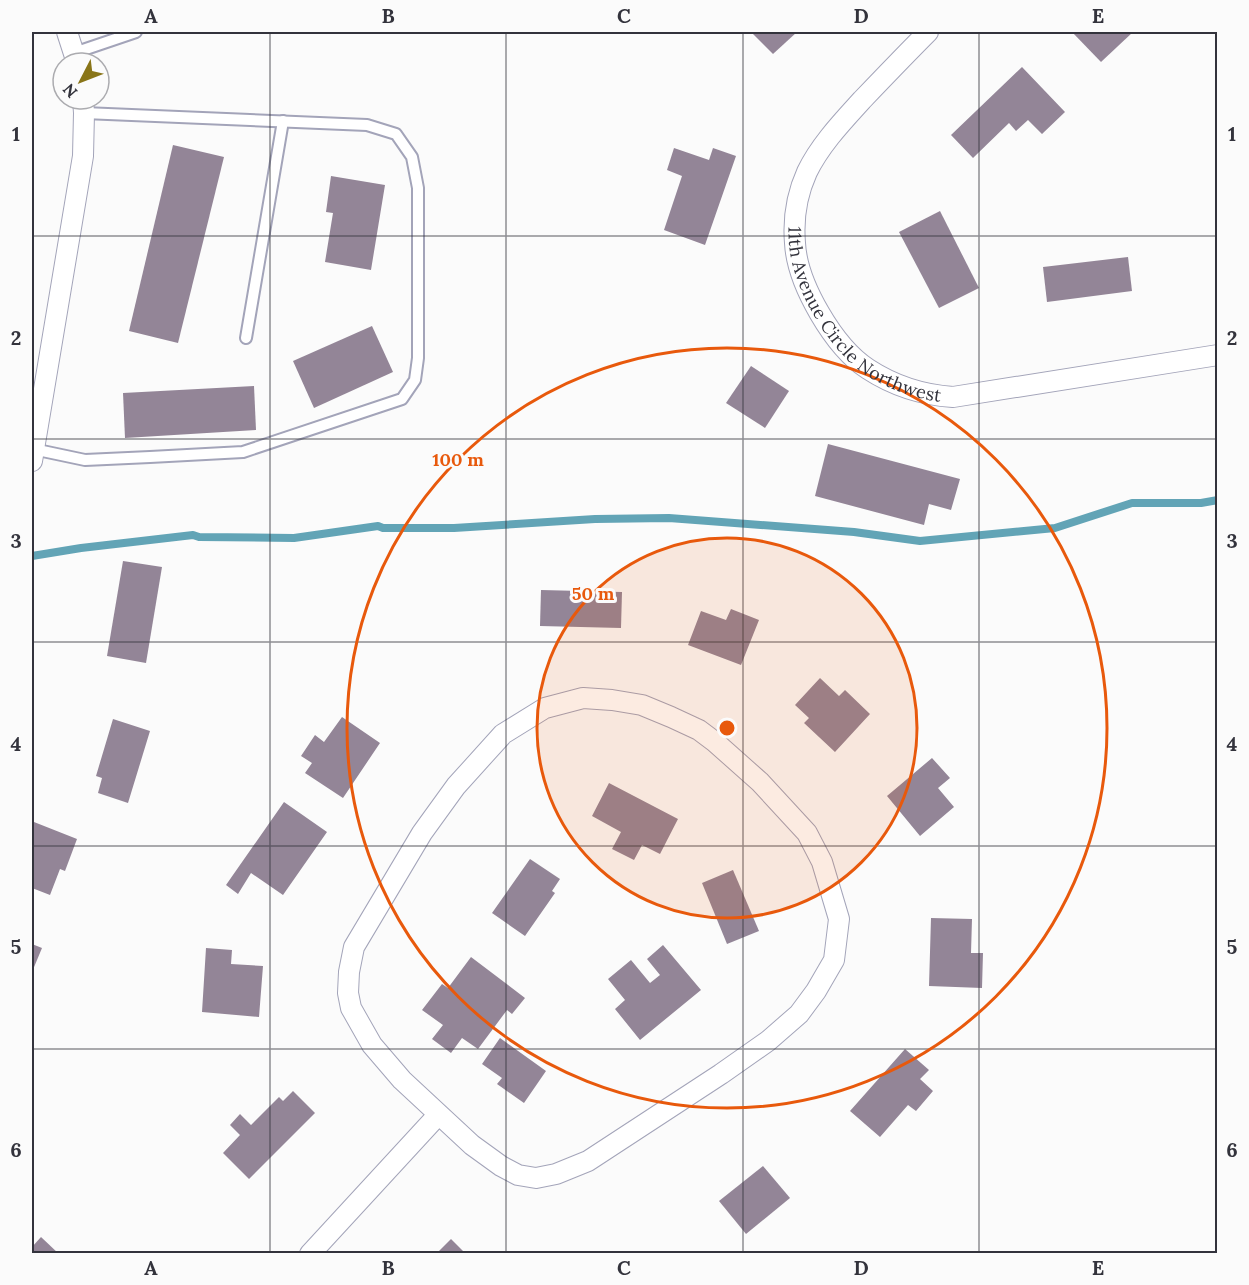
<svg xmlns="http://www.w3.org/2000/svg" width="1249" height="1285" font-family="Lora,serif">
<rect width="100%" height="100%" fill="#fbfbfb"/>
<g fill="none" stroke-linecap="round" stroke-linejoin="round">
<path stroke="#62a4b6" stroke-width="8" d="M32,556L81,548L193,535L199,537L294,538L378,526L383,528H454L595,519L669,518L854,532L920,541L1055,528L1132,503H1201L1218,500"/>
</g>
<g fill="#938597">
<path d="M751,32H797L773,54Z"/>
<path d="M1072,32H1133L1101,62Z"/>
<path d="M1022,67L1065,112L1042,134L1028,120L1016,131L1009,123L973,158L951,135Z"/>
<path d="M173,145L224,157L178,343L129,331Z"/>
<path d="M674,148L709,160L713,148L736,156L705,245L664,230L682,176L667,170Z"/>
<path d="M331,176L385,185L371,270L325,262L333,213L326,212Z"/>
<path d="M940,211L979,288L939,308L899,232Z"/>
<path d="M1128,257L1132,291L1047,302L1043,267Z"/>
<path d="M372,326L393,372L314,408L293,361Z"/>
<path d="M751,366L789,391L765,428L726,403Z"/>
<path d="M254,386L256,430L125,438L123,393Z"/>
<path d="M828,444L960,479L951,510L929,504L924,525L815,496Z"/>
<path d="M123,561L162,567L146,663L107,656Z"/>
<path d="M541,590L622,592L621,628L540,626Z"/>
<path d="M731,609L759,620L741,665L688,645L701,611L726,620Z"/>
<path d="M820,678L839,696L845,690L870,714L835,752L804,723L809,718L795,705Z"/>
<path d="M342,717L380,743L343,798L305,773L312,763L301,756L315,735L324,742Z"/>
<path d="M113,719L150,731L128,803L98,793L102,778L96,776Z"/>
<path d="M932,758L950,778L938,788L954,807L920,836L887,796Z"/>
<path d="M609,783L678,819L660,854L642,845L634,860L612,849L621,832L592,816Z"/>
<path d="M284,802L327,832L283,895L251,873L238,894L226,885Z"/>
<path d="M34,822L77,839L65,871L60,869L50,895L32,888V828Z"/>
<path d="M530,859L560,879L552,891L555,893L525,936L492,913Z"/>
<path d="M733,870L759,931L727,944L702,883Z"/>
<path d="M931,918L972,919L971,953H983L982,988L929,986Z"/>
<path d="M32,944L42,948L32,972Z"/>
<path d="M663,945L701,990L640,1040L615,1009L625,1000L608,979L631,960L650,983L660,975L647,959Z"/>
<path d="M206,948L232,950L231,964L263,966L259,1017L202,1012Z"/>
<path d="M471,957L525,998L512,1014L507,1010L478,1049L462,1038L451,1053L432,1039L443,1025L422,1010L442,984L448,988Z"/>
<path d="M500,1038L546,1071L524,1103L497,1084L502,1078L482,1064Z"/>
<path d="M905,1049L929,1070L920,1079L933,1091L916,1111L908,1105L880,1137L850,1111Z"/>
<path d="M293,1091L315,1113L249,1179L223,1153L240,1135L230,1125L240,1114L251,1125L279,1097L283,1101Z"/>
<path d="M763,1166L790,1198L746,1234L719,1201Z"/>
<path d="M41,1237L59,1254H32V1247Z"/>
<path d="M451,1239L466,1254H436Z"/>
</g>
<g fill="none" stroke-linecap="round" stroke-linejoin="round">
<defs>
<g id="lane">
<path d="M74,53L136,32"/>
<path d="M246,338L283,121"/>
<path d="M33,449L85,460L150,457L243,452L402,399L415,380L418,358V188L412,157L396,134L367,125L84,113"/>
</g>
<g id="street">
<path d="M67,32L77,63"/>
<path id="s1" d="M928,32C906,54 884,77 862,100C842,122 820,145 807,172C797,194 793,219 795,243C797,284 834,347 868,369C894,386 923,395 953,397L1218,355"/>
<path d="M32,461L83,156L84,113L83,99"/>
<path d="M583,698L612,700L642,705L671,717L699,730L715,742L760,782L807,833L822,862L839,919L834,960L816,991L799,1014L768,1041L721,1074L588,1161L556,1174L536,1178L518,1175L501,1166L472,1145L402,1080L372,1045L351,1008L348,993L349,972L354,947L422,833L456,786L503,734L545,708Z"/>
<path d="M310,1254L438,1115"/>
</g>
</defs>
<use href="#lane" stroke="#a3a4b9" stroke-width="14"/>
<use href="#street" stroke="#a3a4b9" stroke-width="22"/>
<use href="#lane" stroke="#fff" stroke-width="10"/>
<use href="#street" stroke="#fff" stroke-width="20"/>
</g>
<path fill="none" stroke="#33333c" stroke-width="1.5" stroke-opacity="0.55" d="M270,32V1254M506,32V1254M743,32V1254M979,32V1254M32,236H1218M32,439H1218M32,642H1218M32,846H1218M32,1049H1218"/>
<circle cx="727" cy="728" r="190" fill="#e8590c" fill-opacity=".12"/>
<g fill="none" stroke="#e8590c" stroke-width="3">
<circle cx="727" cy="728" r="190"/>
<circle cx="727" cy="728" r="380"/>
</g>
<g text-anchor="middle" stroke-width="6" stroke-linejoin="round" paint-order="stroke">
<g font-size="18" fill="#33333c" stroke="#fbfbfb">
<text dy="6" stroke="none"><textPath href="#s1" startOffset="364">11th Avenue Circle Northwest</textPath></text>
</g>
</g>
<circle cx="727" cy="728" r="9" fill="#e8590c" stroke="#fbfbfb" stroke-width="3"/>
<g font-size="18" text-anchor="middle" font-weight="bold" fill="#e8590c" stroke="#fbfbfb" stroke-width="6" stroke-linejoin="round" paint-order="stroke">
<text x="458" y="466">100 m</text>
<text x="593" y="600">50 m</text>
</g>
<rect width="1249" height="1285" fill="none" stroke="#fbfbfb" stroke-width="66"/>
<g transform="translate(81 81) rotate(228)"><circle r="28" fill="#fbfbfb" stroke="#ababaf" stroke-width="1.5"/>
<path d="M0-4.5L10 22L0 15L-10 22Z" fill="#897518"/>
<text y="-9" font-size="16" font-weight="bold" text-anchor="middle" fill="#33333c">N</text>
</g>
<rect x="33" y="33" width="1183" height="1219" fill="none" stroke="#33333c" stroke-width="2"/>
<g font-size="20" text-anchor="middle" font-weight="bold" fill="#33333c">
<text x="151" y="23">A</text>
<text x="388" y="23">B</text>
<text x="624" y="23">C</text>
<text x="861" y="23">D</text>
<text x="1098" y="23">E</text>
<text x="16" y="141">1</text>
<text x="1232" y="141">1</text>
<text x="16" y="345">2</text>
<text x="1232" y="345">2</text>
<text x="16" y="548">3</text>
<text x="1232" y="548">3</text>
<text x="16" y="751">4</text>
<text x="1232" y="751">4</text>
<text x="16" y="954">5</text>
<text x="1232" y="954">5</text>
<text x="16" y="1157">6</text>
<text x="1232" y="1157">6</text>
<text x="151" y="1275">A</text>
<text x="388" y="1275">B</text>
<text x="624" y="1275">C</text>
<text x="861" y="1275">D</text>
<text x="1098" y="1275">E</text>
</g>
</svg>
